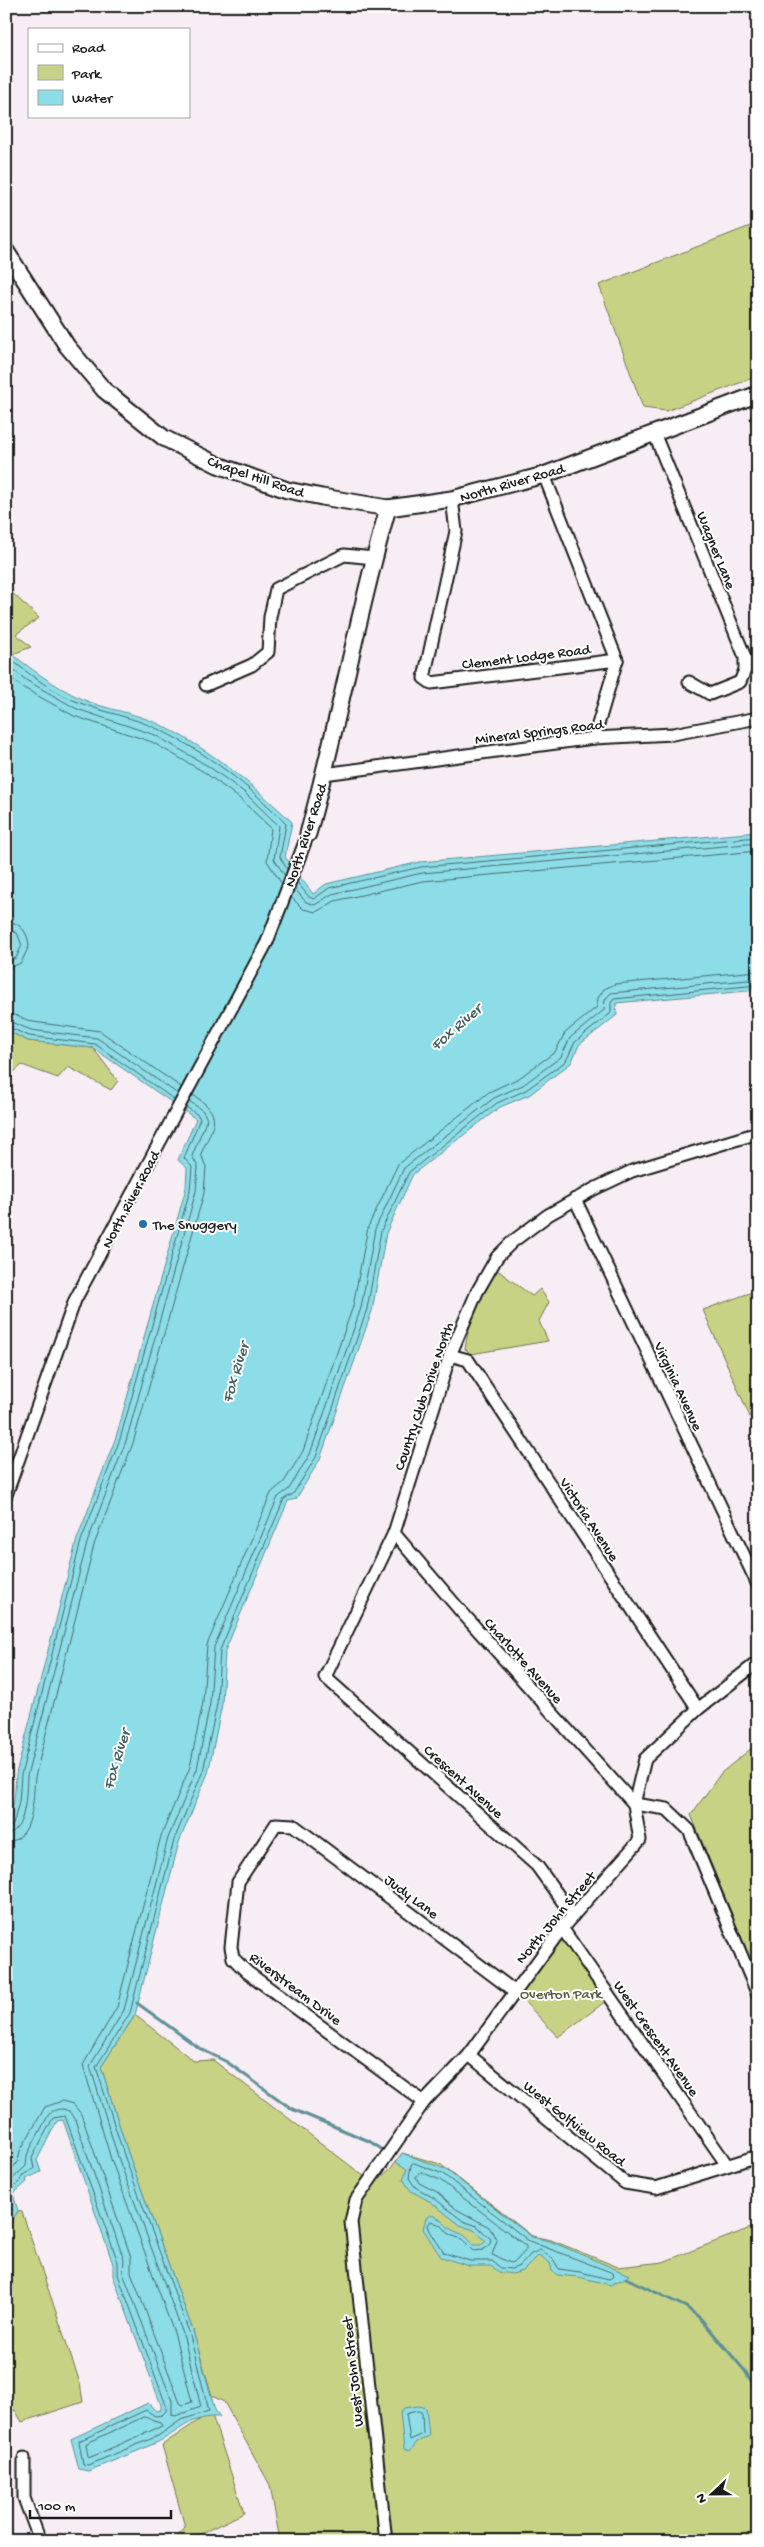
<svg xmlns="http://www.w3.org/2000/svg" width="764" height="2547" font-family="'Gochi Hand',sans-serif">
<rect width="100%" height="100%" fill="#f7edf4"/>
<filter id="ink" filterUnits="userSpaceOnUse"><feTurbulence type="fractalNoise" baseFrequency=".02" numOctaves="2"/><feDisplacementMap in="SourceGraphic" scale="10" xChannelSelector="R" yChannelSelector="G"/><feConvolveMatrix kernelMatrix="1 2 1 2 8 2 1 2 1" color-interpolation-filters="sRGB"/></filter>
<g filter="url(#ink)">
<g fill="#c7d285" stroke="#727750">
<path d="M758,223V376L666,411L643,408L599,285Z"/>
<path d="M758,414V478L750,417Z"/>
<path d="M6,587L39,618L16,634L31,647L13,654L6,649Z"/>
<path d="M6,1030L28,1041L93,1048L118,1081L111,1090L68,1067L58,1078L22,1065L14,1072L6,1066Z"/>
<path d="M496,1269L532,1296L540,1289L549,1302L539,1321L548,1341L471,1354L465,1349C468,1320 483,1294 496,1269Z"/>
<path d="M758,1290V1435L703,1310Z"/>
<path d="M758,1743V1978L691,1815L721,1773Z"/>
<path d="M561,1935L606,2001L558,2037L518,1995Z"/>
<path d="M135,2015L194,2061L213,2060L374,2184L391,2168L402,2153L440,2164L532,2236L551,2240L618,2267L663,2262L758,2225V2541H280L270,2485L224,2402L212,2396L193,2331L128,2153L101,2067Z"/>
<path d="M18,2211L22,2212L80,2383L83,2402L22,2422L15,2410L6,2413V2229Z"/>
<path d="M211,2412L244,2513L194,2537L195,2541H173L185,2527L162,2445Z"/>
</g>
<g fill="#8cdde7" stroke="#5f9096">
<path d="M6,649C29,668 54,686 82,699C107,710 137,713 161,725C211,750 252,784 292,822L285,857L313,894L326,884L420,862L758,832V990L616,1003L617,1015L579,1045L571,1063L529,1095L500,1107L413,1174L386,1233L372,1311L320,1459L296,1499L288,1501L225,1651L222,1704L208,1773L179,1842L135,2015L101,2067L128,2153L193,2331L215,2410L220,2417C190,2416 183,2429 160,2441C137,2452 112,2461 88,2471L79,2469L71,2439L148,2403L156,2411L161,2410V2405L113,2276V2264L63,2120L57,2121L37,2160L41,2172L26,2179L27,2182L13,2194L18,2211L6,2229V1832L14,1801L16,1774L77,1539L116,1437L186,1188L187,1168L178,1160L196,1119L93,1048L28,1041L6,1030V954L11,945L6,936Z"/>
<path d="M402,2153L445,2169L532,2237L550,2241L629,2275C623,2281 617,2280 611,2285L579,2277L557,2275L552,2270L550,2263L539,2255L523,2271L512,2274L499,2272L491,2266H469L441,2257L423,2229L426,2218L430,2215C442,2217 445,2227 454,2231C463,2234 467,2236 473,2245H481L486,2241L474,2230L460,2225L431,2202L411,2191L403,2179L407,2169L396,2162Z"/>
<path d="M418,2406L426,2408L429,2436L417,2442L410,2451L404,2449L400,2413L404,2408Z"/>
</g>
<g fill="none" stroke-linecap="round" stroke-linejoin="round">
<g stroke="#49696d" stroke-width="1">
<path d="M6,655C28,674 55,694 83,704C107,713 135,718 158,729C206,752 250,786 286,824L280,857L287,869"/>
<path d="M6,664L26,680L77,709L155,735L208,766L244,792L279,826L274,859L285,876"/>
<path d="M6,674L22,687L74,716L152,742L204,772L239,798L271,828L267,861L282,884"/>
<path d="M297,882L309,897L314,899L329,888L421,867L758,837"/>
<path d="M295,889L306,902L315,905L332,894L422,873L758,843"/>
<path d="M291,897L303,909L316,912L335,901L423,881L758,851"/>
<path d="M6,921C20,922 28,932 29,946L21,963L6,969"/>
<path d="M6,929L17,933L22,945L16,958L6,961"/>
<path d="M6,1012L33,1022L100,1031L181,1087"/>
<path d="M6,1020L31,1030L97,1038L178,1094"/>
<path d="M6,1026L29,1036L95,1044L175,1100"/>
<path d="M6,1828L13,1825L19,1802L21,1775L81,1541L120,1439L190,1190L192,1167L184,1158L200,1119L198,1115L186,1107"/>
<path d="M6,1834C27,1833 26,1791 27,1776L87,1543L126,1441L196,1191L198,1167L192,1156L207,1119L203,1111L189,1101"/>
<path d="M6,1842C35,1841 33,1797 35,1777L94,1545L133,1443L204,1193L206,1167L201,1154C213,1125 225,1115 193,1095"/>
<path d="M414,2163L443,2174L529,2241L613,2273L614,2276L609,2279L580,2272L559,2269L553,2259L540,2250L531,2254L520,2266L511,2269L501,2268L492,2261H470L444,2253L430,2231L428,2225L431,2221L442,2226L450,2235L462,2239L474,2251L483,2250L490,2244L491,2239L477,2226L463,2221L434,2198L415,2187L409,2178L411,2165Z"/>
<path d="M421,2172L440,2180L526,2246V2250L516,2261L511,2263L492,2255L497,2240L489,2227L456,2209L437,2192L419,2183L416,2177Z"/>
<path d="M6,2175L18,2162L20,2151L45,2107L62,2101L73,2104L81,2114L131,2257V2272L180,2403L183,2405L192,2402L175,2336L111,2159L83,2065L117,2007L161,1836L190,1767L203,1702L207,1645L271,1493L284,1482L303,1451L353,1306L368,1227L398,1164L489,1092L519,1078L555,1052L565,1033L597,1007L598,998L604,989L615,984L758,971"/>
<path d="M6,2185L26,2166L27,2155L49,2114C57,2107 68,2107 74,2117L124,2260L123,2273L172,2401V2415L175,2416L201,2407L183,2334L118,2157L90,2066L124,2010L168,1838L197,1769L210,1703L214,1647L278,1497L289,1489L310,1454L361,1308L375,1229L404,1168L494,1098L523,1085L561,1057L570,1038L604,1010L605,1000L611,993L758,979"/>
<path d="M6,2220L12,2210L9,2192L20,2181L23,2175L34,2169L32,2158L53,2118L65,2116L118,2262V2275L166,2405V2411L162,2415L155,2416L146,2410L79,2441L83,2464L88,2465L158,2436L181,2420L209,2411L189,2332L124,2155L96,2067L130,2013L174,1840L203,1771L217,1704L220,1650L284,1499L293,1494L316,1457L367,1309L381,1231L409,1172L497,1103L526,1090L566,1061L575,1042L611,1013V1003L614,999L758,985"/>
<path d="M419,2411L422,2413L423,2434L410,2440L406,2414Z"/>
<path d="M144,2417L160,2422L162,2426L91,2457L88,2456L86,2444Z"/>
</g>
<g stroke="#5f9096" stroke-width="3">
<path d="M137,2003L199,2048L227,2062L292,2109L369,2141L383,2150"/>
<path d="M626,2278L686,2307L700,2318L745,2371L758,2392"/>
</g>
<defs>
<g id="street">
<path d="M654,433L745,657V670L740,682L710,694L689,682"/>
<path d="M544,475L617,660"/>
<path d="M452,499L456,531L424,678L431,683L617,660"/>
<path d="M206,685L252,665L268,652L270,617L276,589L344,555L374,558"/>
<path d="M594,738L617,660"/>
<path d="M324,774L594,738L673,734L758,718"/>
<path d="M575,1199L758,1585"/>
<path d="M450,1355L468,1360L698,1709"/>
<path d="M6,1495L75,1300L267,942L308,834"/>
<path d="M394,1533L458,1608L634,1804L667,1809L689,1830L758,1995"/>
<path d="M573,1916L537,1866L325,1677L394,1533L450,1355L477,1292L497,1257L512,1242L548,1215L594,1189L632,1171L758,1133"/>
<path d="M562,1928L727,2165"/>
<path d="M469,2055L625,2183L656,2188L758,2156"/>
<path d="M424,2102L247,1972L233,1958L231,1947L238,1882L276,1824L293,1825L514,1991"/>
<path d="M24,2458V2498L40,2541"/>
<path d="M386,2541L351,2222L356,2200L424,2102L469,2055L562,1928L640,1840L634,1804L645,1759L698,1709L758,1662"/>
</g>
<g id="secondary">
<path d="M6,251L67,346L104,390L164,438L218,465L287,490L322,497L388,508L452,499L544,475L758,394"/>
<path d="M308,834C338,726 357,616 388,508"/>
</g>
</defs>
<use href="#street" stroke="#1c1c1c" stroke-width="15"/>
<use href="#secondary" stroke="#1c1c1c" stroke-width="19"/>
<use href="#street" stroke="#fff" stroke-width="11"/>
<use href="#secondary" stroke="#fff" stroke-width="15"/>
</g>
</g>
<circle fill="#1f6fb2" stroke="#fff" stroke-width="2" cx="143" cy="1224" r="5"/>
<g text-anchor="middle" stroke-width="4" stroke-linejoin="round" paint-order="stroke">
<g font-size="15" fill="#1c1c1c" stroke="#fff">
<text transform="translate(256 476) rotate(19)" y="5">Chapel Hill Road</text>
<text transform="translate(512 482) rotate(-16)" y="5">North River Road</text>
<text transform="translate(717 550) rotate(68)" y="5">Wagner Lane</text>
<text transform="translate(526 656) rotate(-7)" y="5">Clement Lodge Road</text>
<text transform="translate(539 731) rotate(-7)" y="5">Mineral Springs Road</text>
<text transform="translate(305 835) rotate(-72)" y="5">North River Road</text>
<text transform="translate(130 1199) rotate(-62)" y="5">North River Road</text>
<text transform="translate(679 1386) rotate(65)" y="5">Virginia Avenue</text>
<text transform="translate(423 1396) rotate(-71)" y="5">Country Club Drive North</text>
<text transform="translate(590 1519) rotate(57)" y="5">Victoria Avenue</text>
<text transform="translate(524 1660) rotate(48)" y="5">Charlotte Avenue</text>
<text transform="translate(464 1781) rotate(42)" y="5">Crescent Avenue</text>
<text transform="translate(412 1896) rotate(37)" y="5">Judy Lane</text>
<text transform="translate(555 1917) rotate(-50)" y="5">North John Street</text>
<text transform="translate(296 1988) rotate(37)" y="5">Riverstream Drive</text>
<text transform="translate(657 2038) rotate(55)" y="5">West Crescent Avenue</text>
<text transform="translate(575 2123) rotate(39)" y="5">West Golfview Road</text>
<text transform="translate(352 2372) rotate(-96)" y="5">West John Street</text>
</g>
<g font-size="15" fill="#1c1c1c" stroke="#fff" text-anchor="start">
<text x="153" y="1229">The Snuggery</text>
</g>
<g font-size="15" fill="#585c41" stroke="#fff">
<text x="561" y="1998">Overton Park</text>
</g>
<g font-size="16" font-style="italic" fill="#436063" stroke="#fff">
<text transform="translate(455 1026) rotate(-41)" y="6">Fox River</text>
<text transform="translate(234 1372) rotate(-73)" y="6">Fox River</text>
<text transform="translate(115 1759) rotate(-73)" y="6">Fox River</text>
</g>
</g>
<rect width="764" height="2547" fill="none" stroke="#fff" stroke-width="25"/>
<rect x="12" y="12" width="739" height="2522" fill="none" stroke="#1c1c1c" stroke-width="2" filter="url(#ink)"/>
<rect x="28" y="28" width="162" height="90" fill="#ffffff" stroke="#a4a4a4"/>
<rect x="38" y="44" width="25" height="8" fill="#ffffff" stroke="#a4a4a4"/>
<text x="72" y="52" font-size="15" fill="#1c1c1c">Road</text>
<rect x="38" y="65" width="25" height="15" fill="#c7d285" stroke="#a4a4a4"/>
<text x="72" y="78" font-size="15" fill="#1c1c1c">Park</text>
<rect x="38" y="90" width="25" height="15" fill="#8cdde7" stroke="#a4a4a4"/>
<text x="72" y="102" font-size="15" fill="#1c1c1c">Water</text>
<g transform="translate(712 2494) rotate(248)" stroke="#ffffff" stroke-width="4" paint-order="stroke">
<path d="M0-4L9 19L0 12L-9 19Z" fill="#1c1c1c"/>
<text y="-8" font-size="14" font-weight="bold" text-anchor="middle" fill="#1c1c1c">N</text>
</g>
<path d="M30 2510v8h141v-8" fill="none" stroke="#1c1c1c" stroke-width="2.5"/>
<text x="38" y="2510" font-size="15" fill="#1c1c1c" stroke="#ffffff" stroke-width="4" paint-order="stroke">100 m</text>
</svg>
